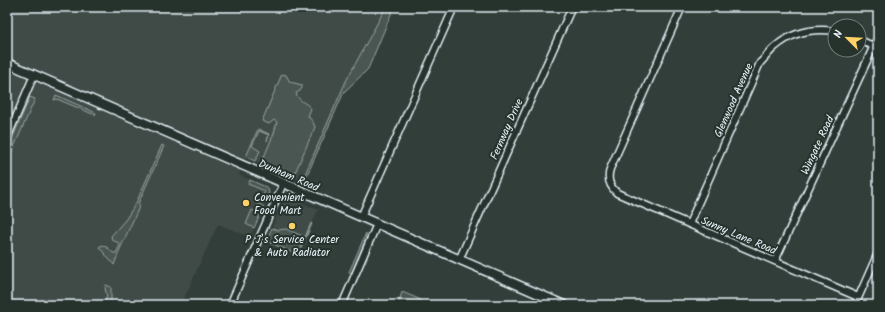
<svg xmlns="http://www.w3.org/2000/svg" width="885" height="312" font-family="Kalam,sans-serif">
<rect width="100%" height="100%" fill="#323e39"/>
<filter id="ink" filterUnits="userSpaceOnUse"><feTurbulence type="fractalNoise" baseFrequency=".025" numOctaves="2"/><feDisplacementMap in="SourceGraphic" scale="8" xChannelSelector="R" yChannelSelector="G"/><feConvolveMatrix kernelMatrix="1 2 1 2 8 2 1 2 1" color-interpolation-filters="sRGB"/></filter>
<g filter="url(#ink)">
<g fill="#3f4b46">
<path d="M7,7H394L368,69L344,92L304,182L246,157L239,175L268,188L269,193L267,199L250,237L218,224L181,305H7Z"/>
<path d="M290,198L318,210L298,255L266,241L284,201Z"/>
</g>
<g fill="#495651" stroke="#98a4a4">
<path d="M386,7H394L368,69L344,92L304,182L302,181L346,81Z"/>
<path d="M282,74L286,75L290,82L302,85V88L300,91L296,93C298,102 307,102 311,109L308,116L313,122L315,127L294,175L290,176L261,164L274,133L277,122L274,120L269,124L262,121Z"/>
<path d="M56,95L96,113L95,115L57,99L54,100Z"/>
<path d="M30,97L35,99L7,163V151Z"/>
<path d="M258,129L269,134L267,141L269,135L259,131L252,146L260,151L255,161L246,157Z"/>
<path d="M162,145L164,146L138,204L140,205L120,249L114,265L99,247L102,245L108,248L113,253H116L120,245L119,243L112,240L111,236L126,219L136,203Z"/>
<path d="M250,180L268,188L269,193L267,199L262,197L265,191L248,184Z"/>
<path d="M259,204L264,207L254,228L246,224L252,210L256,212Z"/>
<path d="M311,223L312,224L298,255L266,241L272,228L278,230L286,229L305,237Z"/>
<path d="M366,233V239L352,273L349,272Z"/>
<path d="M106,285L111,287V305H103L107,297L105,288Z"/>
<path d="M402,292L419,299L422,305H398Z"/>
</g>
<g fill="none" stroke-linecap="round" stroke-linejoin="round">
<defs>
<g id="minor">
<path d="M682,7L610,169C607,179 609,186 617,193L858,297"/>
<path d="M859,40L878,48"/>
<path d="M7,138L34,75"/>
<path d="M361,217L454,7"/>
<path d="M689,224L760,63C765,58 770,51 775,47C792,32 814,28 835,31"/>
<path d="M459,260L572,7"/>
<path d="M775,261L878,37"/>
<path d="M230,305L283,184"/>
<path d="M342,305L377,224"/>
<path d="M855,305L878,253"/>
</g>
<path id="tertiary" d="M7,63L564,305"/>
</defs>
<use href="#minor" stroke="#e8f1f8" stroke-width="9"/>
<use href="#tertiary" stroke="#e8f1f8" stroke-width="11"/>
<use href="#minor" stroke="#26332d" stroke-width="6"/>
<use href="#tertiary" stroke="#26332d" stroke-width="8"/>
</g>
</g>
<g fill="#ffd166" stroke="#26332d" stroke-width="1.5">
<circle cx="246" cy="203" r="4"/>
<circle cx="292" cy="226" r="4"/>
</g>
<g text-anchor="middle" stroke-width="4" stroke-linejoin="round" paint-order="stroke">
<g font-size="11" fill="#e8f1f8" stroke="#26332d">
<text transform="translate(733 100) rotate(-66)" y="4">Glenwood Avenue</text>
<text transform="translate(506 129) rotate(-66)" y="4">Fernway Drive</text>
<text transform="translate(817 145) rotate(-65)" y="4">Wingate Road</text>
<text transform="translate(289 175) rotate(23)" y="4">Dunham Road</text>
<text transform="translate(739 235) rotate(23)" y="4">Sunny Lane Road</text>
</g>
<g font-size="11" fill="#e8f1f8" stroke="#26332d" text-anchor="start">
<text x="254" y="201">Convenient<tspan x="254" dy="13">Food Mart</tspan></text>
<text x="292" y="243" text-anchor="middle">P J’s Service Center<tspan x="292" dy="13">&amp; Auto Radiator</tspan></text>
</g>
</g>
<rect width="885" height="312" fill="none" stroke="#26332d" stroke-width="24"/>
<rect x="12" y="12" width="861" height="288" fill="none" stroke="#e8f1f8" stroke-width="1.5" filter="url(#ink)"/>
<g transform="translate(847 38) rotate(294)"><circle r="19" fill="#26332d" stroke="#747f7e"/>
<path d="M0-3L7 15L0 10L-7 15Z" fill="#ffd166"/>
<text y="-6" font-size="11" font-weight="bold" text-anchor="middle" fill="#e8f1f8">N</text>
</g>
</svg>
